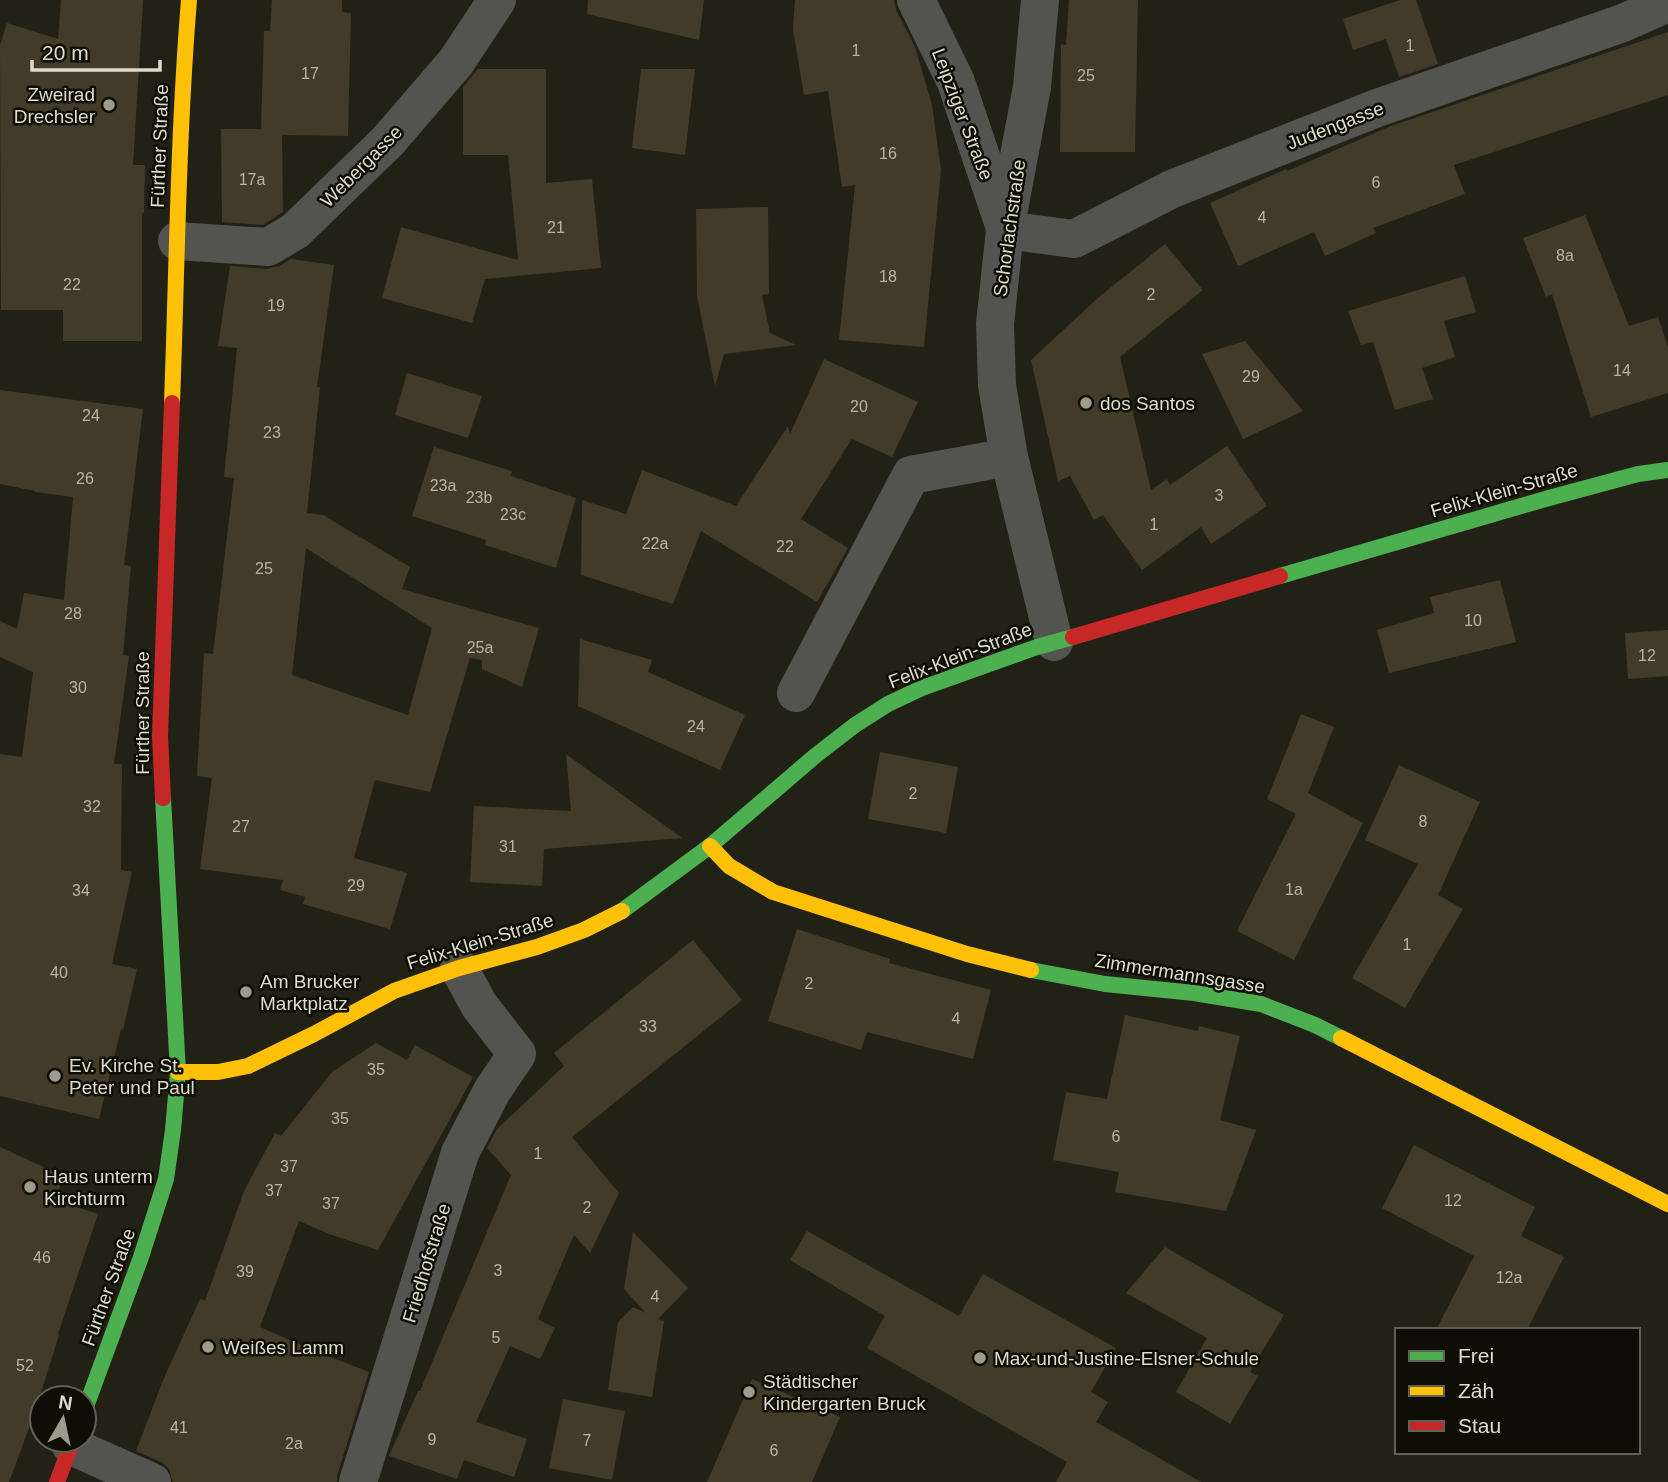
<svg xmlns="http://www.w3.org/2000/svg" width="1668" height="1482" font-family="Helvetica,sans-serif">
<rect width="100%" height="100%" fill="#222115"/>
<g fill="#433b2a" fill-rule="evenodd">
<path d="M61,0H143L133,165H145L144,213L142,212V341H63V310H1L0,45L7,23L58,39Z"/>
<path d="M272,0H342V12L351,13L348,136L282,135L283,212L263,225L222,222L221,129H261L264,31H270Z"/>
<path d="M588,0H704L699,40L587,14Z"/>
<path d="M795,0H894L896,10L915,47L932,105L941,170L924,347L839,340L855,185L842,187L828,91L804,95L793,30Z"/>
<path d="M1069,0H1138L1135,152H1060L1061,44L1066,45Z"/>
<path d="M1400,0H1416L1438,64L1399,77L1386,39L1353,50L1343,19Z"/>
<path d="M1668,32V95L1454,165L1465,194L1373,228L1376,233L1325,256L1314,232L1238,266L1210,203L1286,169L1287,171L1391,126Z"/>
<path d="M478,69H546V183L592,179L601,268L485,279L472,323L382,298L401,227L518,260L508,155H463V87Z"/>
<path d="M641,69H695L685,155L632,148Z"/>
<path d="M768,207L769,294L762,295L770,333L796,345L724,354L715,386L697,296L696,209Z"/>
<path d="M1585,215L1629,326L1658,317L1668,347V393L1591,417L1552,294L1546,297L1523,238Z"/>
<path d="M1165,244L1203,290L1120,357L1151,490L1167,479L1170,485L1227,446L1267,506L1211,544L1201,527L1142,570L1103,515L1094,520L1070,476L1058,481L1031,360L1099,297Z"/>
<path d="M291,259L334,265L317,387H320L307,513L323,515L410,567L402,589L539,628L522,687L482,669V660L470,658L430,792L375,780L354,858L407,873L390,929L303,904L305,897L280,890L283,880L200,869L212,778L197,776L204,653L213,654L234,478L224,477L237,348L218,346L230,266L267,269L279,266ZM306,548L432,628L408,715L292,675Z"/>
<path d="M1465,276L1476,312L1444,321L1455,357L1422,368L1433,399L1395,410L1373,342L1361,345L1348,311Z"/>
<path d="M1245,341L1303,411L1243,439L1202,354Z"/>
<path d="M824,359L918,402L892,457L852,439L801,519L848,548L817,602L701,531L673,604L581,575L582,500L626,514L642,470L736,506L788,426L790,434Z"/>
<path d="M407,373L482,396L468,438L395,415Z"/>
<path d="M0,390L143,409L124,565L131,566L123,655L129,656L114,764H122L121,870L132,872L112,964L137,969L123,1030L121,1029L99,1119L0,1096V754L22,757L33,672L0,657V621L17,629L24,593L64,600L73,497L35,492V491L0,484Z"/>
<path d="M434,447L512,471L511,476L576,498L556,568L485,545L486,540L412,516Z"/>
<path d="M1500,580L1516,642L1389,673L1377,630L1434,613L1430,597Z"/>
<path d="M1668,630V676L1628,679L1625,633Z"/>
<path d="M580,639L652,660L648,672L745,715L720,770L578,706Z"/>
<path d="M1301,714L1334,727L1308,793L1363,823L1294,960L1237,931L1296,814L1267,799Z"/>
<path d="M880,752L958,767L946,833L868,819Z"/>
<path d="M566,754L682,838L544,849L542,886L470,882L474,806L571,811Z"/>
<path d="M1399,765L1480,802L1438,895L1463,909L1405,1008L1352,978L1418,864L1365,840Z"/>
<path d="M797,929L890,959L889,963L991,990L973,1059L867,1032L861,1050L768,1021Z"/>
<path d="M693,940L742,1000L572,1137L619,1193L590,1253L574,1235L538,1319L555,1328L540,1359L510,1346L476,1422L527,1439L514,1477L464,1460L457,1479L389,1456L418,1391H420L511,1175L487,1148L497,1129L564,1066L554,1053Z"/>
<path d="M1125,1015L1198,1031L1199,1026L1240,1036L1220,1120L1256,1130L1226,1211L1115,1192L1119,1172L1053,1160L1066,1092L1107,1099Z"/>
<path d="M376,1043L407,1060L415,1045L473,1077L378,1250L329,1234L299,1221L260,1327L310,1349L369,1372L337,1476V1482H173L169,1469L161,1462L136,1451L164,1378L200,1299L205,1301L244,1191L275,1133L281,1136L332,1072Z"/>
<path d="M1414,1145L1535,1207L1521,1236L1564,1257L1527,1330H1436L1474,1256L1382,1208Z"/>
<path d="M0,1147L63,1176L56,1200L98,1214L58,1334L59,1335L35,1412L9,1482H0Z"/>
<path d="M807,1231L959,1316L983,1274L1116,1348L1091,1392L1108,1402L1096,1422L1201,1482H1056L1067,1462L867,1348L885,1316L790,1260Z"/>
<path d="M633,1232L688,1288L658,1319L664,1321L652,1397L608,1390L618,1322L633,1307L646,1313L624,1289Z"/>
<path d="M1165,1247L1284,1315L1250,1372L1258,1376L1230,1424L1176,1392L1207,1338L1126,1293Z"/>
<path d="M752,1379L840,1417L812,1482H707Z"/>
<path d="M563,1399L625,1411L612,1480L549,1468Z"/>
</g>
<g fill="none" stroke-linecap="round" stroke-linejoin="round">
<g stroke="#535450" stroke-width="38">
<path d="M916,0L956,82L1005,228"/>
<path d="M1040,0L1032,87L1005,230L995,324L997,385L1009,457L1054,642"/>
<path d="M1005,230L1074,239L1172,189L1377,108L1623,23L1668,3"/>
<path d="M177,241L268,247L295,231L388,141L456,62L497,0"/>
<path d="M796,693L911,475L1009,457"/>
<path d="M71,1446L152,1482"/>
<path d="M358,1482L460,1153L492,1091L517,1054L479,1005L459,968"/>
</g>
<g stroke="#4caf50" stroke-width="16">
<path d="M1280,576L1549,498L1638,474L1668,470"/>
<path d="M622,911L710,846L815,756L855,725L888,704L922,688L1037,647L1073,637"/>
<path d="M1031,970L1105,984L1194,993L1261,1004L1315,1025L1341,1038"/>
<path d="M84,1412L141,1257L166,1179L173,1130L178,1072L163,798"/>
</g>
<g stroke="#ffc107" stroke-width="16">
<path d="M172,403C177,268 178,134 189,0"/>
<path d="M710,846L729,866L773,892L967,954L1031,970"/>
<path d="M1341,1038L1668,1204"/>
<path d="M178,1072H218L248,1066L314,1034L394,991L459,968L537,947L584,930L622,911"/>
</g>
<g stroke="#c62828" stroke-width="16">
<path d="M1073,637L1280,576"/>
<path d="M163,798L160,736L172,403"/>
<path d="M57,1482L73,1440"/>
</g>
</g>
<g fill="#9c9b8e" stroke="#0f0e05" stroke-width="2.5">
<circle cx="109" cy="105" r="7"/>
<circle cx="1086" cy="403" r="7"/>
<circle cx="246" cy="992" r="7"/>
<circle cx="55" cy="1076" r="7"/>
<circle cx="30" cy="1187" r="7"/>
<circle cx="208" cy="1347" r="7"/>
<circle cx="980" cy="1358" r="7"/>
<circle cx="749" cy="1392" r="7"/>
</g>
<g text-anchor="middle" stroke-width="5" stroke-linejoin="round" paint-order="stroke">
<g font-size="16" fill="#b6b4a6">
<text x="1410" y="51">1</text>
<text x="856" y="56">1</text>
<text x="310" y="79">17</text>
<text x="1086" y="81">25</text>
<text x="888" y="159">16</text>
<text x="252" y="185">17a</text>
<text x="1376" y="188">6</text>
<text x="1262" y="223">4</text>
<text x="556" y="233">21</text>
<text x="1565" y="261">8a</text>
<text x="888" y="282">18</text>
<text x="72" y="290">22</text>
<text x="1151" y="300">2</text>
<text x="276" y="311">19</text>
<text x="1622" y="376">14</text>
<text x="1251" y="382">29</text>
<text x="859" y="412">20</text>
<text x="91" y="421">24</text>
<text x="272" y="438">23</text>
<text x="85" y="484">26</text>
<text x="443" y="491">23a</text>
<text x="1219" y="501">3</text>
<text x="479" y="503">23b</text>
<text x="513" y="520">23c</text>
<text x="1154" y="530">1</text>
<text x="655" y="549">22a</text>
<text x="785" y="552">22</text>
<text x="264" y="574">25</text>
<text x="73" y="619">28</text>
<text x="1473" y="626">10</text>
<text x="480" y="653">25a</text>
<text x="1647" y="661">12</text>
<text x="78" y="693">30</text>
<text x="696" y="732">24</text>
<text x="913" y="799">2</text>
<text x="92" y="812">32</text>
<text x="1423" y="827">8</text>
<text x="241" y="832">27</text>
<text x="508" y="852">31</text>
<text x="356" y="891">29</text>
<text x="1294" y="895">1a</text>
<text x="81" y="896">34</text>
<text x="1407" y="950">1</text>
<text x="59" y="978">40</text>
<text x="809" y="989">2</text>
<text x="956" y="1024">4</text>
<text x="648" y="1032">33</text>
<text x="376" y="1075">35</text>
<text x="340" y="1124">35</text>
<text x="1116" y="1142">6</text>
<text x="538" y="1159">1</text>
<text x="289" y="1172">37</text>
<text x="274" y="1196">37</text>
<text x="1453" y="1206">12</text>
<text x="331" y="1209">37</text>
<text x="587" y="1213">2</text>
<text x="42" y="1263">46</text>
<text x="498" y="1276">3</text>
<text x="245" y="1277">39</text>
<text x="1509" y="1283">12a</text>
<text x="655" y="1302">4</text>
<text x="496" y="1343">5</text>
<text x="25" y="1371">52</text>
<text x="179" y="1433">41</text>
<text x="432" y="1445">9</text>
<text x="587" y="1446">7</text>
<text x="294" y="1449">2a</text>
<text x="774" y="1456">6</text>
</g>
<g font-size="19" fill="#dddccf" stroke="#0f0e05" text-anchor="start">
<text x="95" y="101" text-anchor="end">Zweirad<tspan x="95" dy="22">Drechsler</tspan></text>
<text x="1100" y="410">dos Santos</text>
<text x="260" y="988">Am Brucker<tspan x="260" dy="22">Marktplatz</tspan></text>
<text x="69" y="1072">Ev. Kirche St.<tspan x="69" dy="22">Peter und Paul</tspan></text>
<text x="44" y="1183">Haus unterm<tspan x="44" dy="22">Kirchturm</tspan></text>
<text x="222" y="1354">Weißes Lamm</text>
<text x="994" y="1365">Max-und-Justine-Elsner-Schule</text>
<text x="763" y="1388">Städtischer<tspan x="763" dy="22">Kindergarten Bruck</tspan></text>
</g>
<g font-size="19" fill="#dddccf" stroke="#0f0e05">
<text transform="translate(963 114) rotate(69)" y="7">Leipziger Straße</text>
<text transform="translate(1335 125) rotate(-21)" y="7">Judengasse</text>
<text transform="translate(159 146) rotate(-88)" y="7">Fürther Straße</text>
<text transform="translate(361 166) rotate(-45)" y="7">Webergasse</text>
<text transform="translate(1009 228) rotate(-82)" y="7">Schorlachstraße</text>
<text transform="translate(1504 490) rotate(-16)" y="7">Felix-Klein-Straße</text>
<text transform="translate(960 655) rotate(-21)" y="7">Felix-Klein-Straße</text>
<text transform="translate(142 713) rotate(-90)" y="7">Fürther Straße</text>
<text transform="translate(480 941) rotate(-17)" y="7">Felix-Klein-Straße</text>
<text transform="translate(1180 973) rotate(9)" y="7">Zimmermannsgasse</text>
<text transform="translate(426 1263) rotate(-73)" y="7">Friedhofstraße</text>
<text transform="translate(108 1287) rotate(-70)" y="7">Fürther Straße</text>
</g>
</g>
<rect x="1395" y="1328" width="245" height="126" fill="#0f0e05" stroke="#616056" stroke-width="2"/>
<rect x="1409" y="1351" width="35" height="10" fill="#4caf50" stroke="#616056" stroke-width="2"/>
<text x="1458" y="1363" font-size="21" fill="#dddccf">Frei</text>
<rect x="1409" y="1386" width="35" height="10" fill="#ffc107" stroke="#616056" stroke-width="2"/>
<text x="1458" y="1398" font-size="21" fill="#dddccf">Zäh</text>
<rect x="1409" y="1421" width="35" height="10" fill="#c62828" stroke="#616056" stroke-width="2"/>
<text x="1458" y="1433" font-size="21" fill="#dddccf">Stau</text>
<g transform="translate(63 1419) rotate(9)"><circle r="33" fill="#0f0e05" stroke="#616056" stroke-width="2"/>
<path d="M0-5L12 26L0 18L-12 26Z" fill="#9c9b8e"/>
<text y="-10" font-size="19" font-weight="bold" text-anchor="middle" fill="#dddccf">N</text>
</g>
<path d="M32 60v10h128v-10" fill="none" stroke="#dddccf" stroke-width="3.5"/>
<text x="42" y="60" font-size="21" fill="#dddccf" stroke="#0f0e05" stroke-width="5" paint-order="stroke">20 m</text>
</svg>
